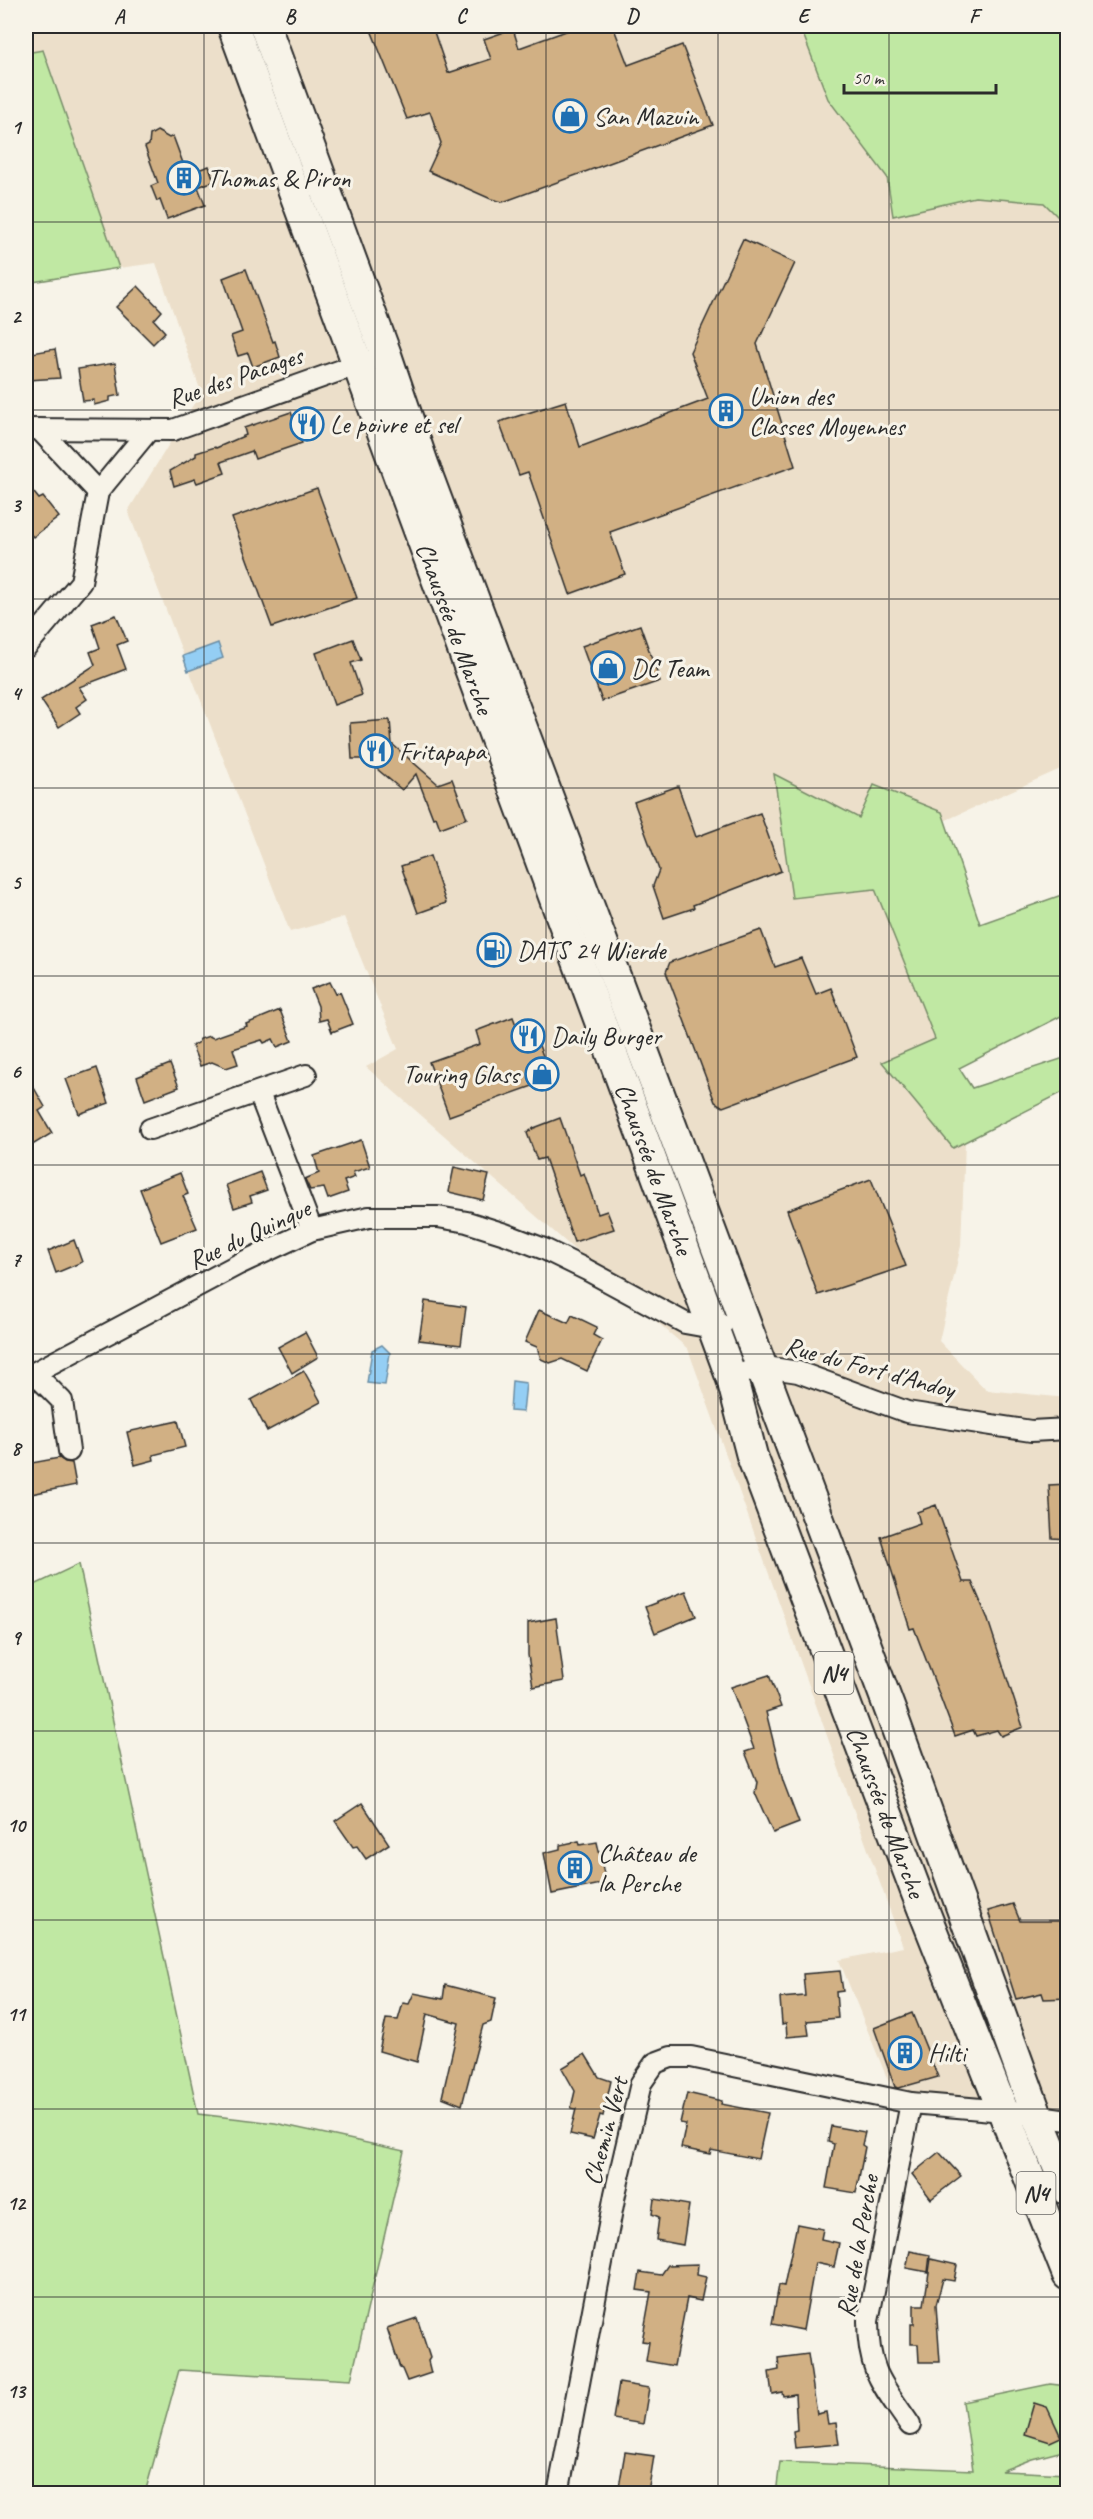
<svg xmlns="http://www.w3.org/2000/svg" width="1093" height="2519" font-family="Caveat,sans-serif">
<rect width="100%" height="100%" fill="#f7f3e8"/>
<filter id="ink" filterUnits="userSpaceOnUse"><feTurbulence type="fractalNoise" baseFrequency=".0167" numOctaves="2"/><feDisplacementMap in="SourceGraphic" scale="12" xChannelSelector="R" yChannelSelector="G"/><feConvolveMatrix kernelMatrix="1 2 1 2 8 2 1 2 1" color-interpolation-filters="sRGB"/></filter>
<g filter="url(#ink)">
<path fill="#ecdfca" d="M26,26H800L828,99L887,177L893,216L975,197L1044,203L1067,226V766L944,821L889,842L935,1039L965,1142L961,1246L939,1341L986,1390L1067,1398V2120L893,2093L839,1960L903,1947L688,1349L366,1067L398,1049L344,917L290,932L128,511L201,392L156,263L119,268L44,50L26,53Z"/>
<g fill="#c0e8a3" stroke="#768a67" stroke-width="1.5">
<path d="M800,26H1067V226L1044,203L975,197L893,216L887,177L828,99Z"/>
<path d="M43,50L119,268L26,283V53Z"/>
<path d="M774,774L859,818L874,785L942,812L980,924L1067,893V1013L959,1068L972,1088L1067,1057V1090L953,1148L882,1062L935,1039L875,889L792,898Z"/>
<path d="M79,1564L198,2114L275,2123L404,2151L351,2380L179,2370L145,2493H26V1589Z"/>
<path d="M1050,2384L1067,2386V2450L1032,2459L1001,2471L1067,2474V2493L776,2494L780,2462L973,2470L963,2402Z"/>
</g>
<g fill="#94cef4" stroke="#6a8da4" stroke-width="1.5">
<path d="M218,643L223,658L188,671L183,656Z"/>
<path d="M382,1345L390,1353L385,1385L367,1383L372,1350Z"/>
<path d="M512,1381L526,1383L523,1412L510,1411Z"/>
</g>
<g fill="#d1b084" stroke="#2b2b2b" stroke-width="1.5">
<path d="M384,26H432L448,73L491,59L484,39L513,29L519,48L580,26H613L628,65L682,45L713,125L503,202L491,199L428,171L441,143L430,112L407,119L371,30Z"/>
<path d="M157,131L169,138L173,136L187,174L209,166L214,181L198,187L205,205L167,219L160,200L157,201L151,186L158,183L145,147L149,145L150,135Z"/>
<path d="M743,239L795,263L757,344L795,466L610,532L625,574L570,594L528,472L519,475L499,422L566,401L580,447L708,399L690,352Z"/>
<path d="M246,269L273,342L275,341L280,357L253,367L248,353L238,356L231,336L242,332L223,278Z"/>
<path d="M138,286L162,311L154,320L165,332L153,344L116,307Z"/>
<path d="M55,349L60,378L28,380L26,354Z"/>
<path d="M115,363L120,395L110,397V401L94,405V400L83,401L78,369Z"/>
<path d="M291,412L302,443L255,459L252,451L221,462L225,473L197,483L195,479L174,486L170,471L196,456V453L215,447L216,448L246,435L244,428Z"/>
<path d="M26,483L39,499L43,497L59,517L33,537L26,529Z"/>
<path d="M317,488L357,598L272,627L232,518Z"/>
<path d="M116,615L127,641L117,645L126,669L79,687L87,699L76,707L80,713L59,727L41,700L95,665L90,652L100,648L92,624Z"/>
<path d="M640,625L660,681L602,701L582,646Z"/>
<path d="M353,639L361,660L351,663L362,695L334,705L316,653Z"/>
<path d="M390,720L392,744L438,784L452,779L467,818L440,828L436,817L433,818L416,774L402,790L365,759H352L350,723Z"/>
<path d="M678,786L696,837L760,813L781,871L693,905L694,908L664,918L653,886L659,870L634,802Z"/>
<path d="M430,856L446,903L418,913L401,866Z"/>
<path d="M761,930L775,967L801,958L816,994L831,988L857,1057L723,1107L715,1102L666,972L670,962Z"/>
<path d="M330,982L336,994L340,992L353,1024L332,1032L327,1019L319,1021L318,1006L311,989Z"/>
<path d="M280,1010L292,1041L277,1047L273,1039L264,1043L262,1040L233,1049L238,1064L226,1068L212,1062L200,1066L192,1046L198,1043L200,1039L209,1036L213,1038L247,1026L246,1024Z"/>
<path d="M513,1017L518,1030L531,1025L552,1079L449,1116L429,1062L480,1044L476,1031Z"/>
<path d="M170,1064L179,1087L145,1100L137,1077Z"/>
<path d="M97,1068L109,1103L79,1114L66,1079Z"/>
<path d="M26,1074L45,1107L39,1111L52,1133L26,1149Z"/>
<path d="M560,1118L580,1175L584,1173L598,1214L607,1211L614,1229L574,1242L545,1158L537,1160L527,1133L534,1128Z"/>
<path d="M361,1140L370,1167L353,1172L355,1177L344,1181L348,1192L328,1199L324,1188L310,1190L305,1179L319,1173L314,1156Z"/>
<path d="M454,1167L489,1175L483,1200L449,1192Z"/>
<path d="M260,1172L267,1190L250,1196L252,1202L234,1208L226,1185Z"/>
<path d="M180,1173L188,1194L183,1196L197,1228L161,1242L140,1189Z"/>
<path d="M871,1179L906,1266L818,1295L787,1210Z"/>
<path d="M74,1240L82,1262L56,1273L48,1251Z"/>
<path d="M425,1301L466,1307L461,1345L419,1340Z"/>
<path d="M539,1310L568,1323L572,1315L597,1327L593,1335L602,1340L587,1371L562,1359L550,1363L541,1359L537,1347L525,1342Z"/>
<path d="M305,1332L318,1357L292,1373L278,1347Z"/>
<path d="M304,1371L321,1402L267,1431L251,1400Z"/>
<path d="M178,1421L185,1447L153,1455L154,1460L135,1465L127,1432Z"/>
<path d="M59,1458L65,1462L72,1463L76,1485L31,1494L26,1464Z"/>
<path d="M1068,1484V1539L1052,1538L1049,1485Z"/>
<path d="M936,1505L963,1582H972L987,1617L1023,1727L1001,1736L997,1730L976,1736L973,1730L955,1736L914,1628L910,1629L881,1537L920,1523L917,1512Z"/>
<path d="M686,1591L696,1616L655,1633L645,1607Z"/>
<path d="M556,1618L564,1681L533,1687L528,1655V1623Z"/>
<path d="M769,1675L781,1707L766,1712L783,1781L799,1823L773,1833L755,1793L757,1782L745,1752L754,1749L731,1687Z"/>
<path d="M362,1803L389,1844L366,1859L357,1846L353,1847L335,1821Z"/>
<path d="M579,1841L580,1845L597,1842L606,1883L552,1894L544,1853L560,1849V1845Z"/>
<path d="M1013,1904L1020,1921H1068V1998L1044,1999L1042,1993L1016,1999L988,1911Z"/>
<path d="M840,1971L843,1991L836,1992L838,2018L807,2021L809,2035L787,2037L786,2023L782,2024L780,1998L805,1996L803,1974Z"/>
<path d="M445,1985L496,1998L491,2022L483,2025L462,2105L442,2097L459,2023L427,2014L417,2062L379,2051L386,2019L398,2020L403,2003L409,2004L414,1993L443,1999Z"/>
<path d="M912,2013L938,2077L899,2088L895,2087L874,2028Z"/>
<path d="M585,2054L599,2077L611,2081L603,2116L600,2115L593,2139L570,2134L576,2109L571,2108L575,2091L562,2068Z"/>
<path d="M687,2093L722,2101L721,2104L768,2113L758,2159L711,2150L710,2154L681,2148L686,2124L680,2123Z"/>
<path d="M831,2126L865,2132L862,2145L865,2147L856,2193L826,2188L834,2144L828,2142Z"/>
<path d="M939,2152L961,2176L931,2199L912,2174Z"/>
<path d="M654,2199L689,2205L683,2245L656,2240L659,2217L652,2214Z"/>
<path d="M797,2224L823,2229L821,2239L839,2243L834,2267L815,2263L803,2330L772,2324L779,2285L784,2286Z"/>
<path d="M910,2251L930,2255L928,2272L906,2268Z"/>
<path d="M931,2259L957,2265L954,2281L943,2279L936,2305L940,2362H919L918,2344H911V2324H914V2305H924Z"/>
<path d="M698,2264L697,2275L706,2277L701,2301L687,2298L674,2366L646,2361L649,2342L642,2341L651,2292L637,2290L640,2272L661,2275L668,2265Z"/>
<path d="M417,2318L430,2358L428,2361L431,2373L407,2381L402,2369L400,2368L387,2328Z"/>
<path d="M808,2354L817,2414L826,2412L828,2424L836,2423L839,2444L795,2448L793,2431L797,2430L795,2394L783,2396L782,2392L772,2394L769,2372L779,2370L778,2358Z"/>
<path d="M619,2383L649,2388L643,2424L613,2419Z"/>
<path d="M1034,2403L1047,2407L1061,2437L1050,2442L1025,2434Z"/>
<path d="M625,2452L654,2456L648,2493H618Z"/>
</g>
<g fill="none" stroke-linecap="round" stroke-linejoin="round">
<defs>
<g id="minor">
<path d="M26,429L173,430L367,361"/>
<path d="M39,429L98,492"/>
<path d="M26,647L81,582L98,492L149,430"/>
<path d="M259,1093L312,1230"/>
<path d="M150,1129L306,1075"/>
<path d="M34,1373L62,1401L69,1451"/>
<path d="M26,1377L239,1264L312,1230L369,1217H438L467,1222L505,1234L544,1249L587,1270L685,1323L713,1328L722,1325"/>
<path d="M732,1379L759,1366L798,1372L907,1412L1031,1431L1068,1429"/>
<path d="M910,2425C883,2385 868,2372 868,2321L911,2103"/>
<path d="M558,2494L615,2194L641,2083L655,2063L671,2057H691L911,2103L1004,2111L1068,2120"/>
</g>
<g id="primary">
<path id="s1" d="M233,26L732,1379L752,1456L916,1891L1068,2275"/>
<path d="M265,26L386,355L423,464L892,1715L1037,2116L1068,2190"/>
</g>
</defs>
<use href="#minor" stroke="#2b2b2b" stroke-width="24"/>
<use href="#primary" stroke="#2b2b2b" stroke-width="34"/>
<use href="#minor" stroke="#f7f3e8" stroke-width="20"/>
<use href="#primary" stroke="#f7f3e8" stroke-width="30"/>
</g>
</g>
<path fill="none" stroke="#2b2b2b" stroke-width="1.5" stroke-opacity="0.55" d="M204,26V2494M375,26V2494M546,26V2494M718,26V2494M889,26V2494M26,222H1068M26,410H1068M26,599H1068M26,788H1068M26,976H1068M26,1165H1068M26,1354H1068M26,1543H1068M26,1731H1068M26,1920H1068M26,2109H1068M26,2297H1068"/>
<defs>
<symbol id="shop-ring" viewBox="-11 -11 22 22"><circle r="9.5" fill="#f7f3e8" stroke="#1f6fb2" stroke-width="1.5"/><path d="M-5-2.5h2.3a2.7 3.5 0 0 1 5.4 0H5L5.5 6h-11ZM-1.5-2.5h3a1.5 2.3 0 0 0-3 0Z" fill="#1f6fb2"/></symbol>
<symbol id="building-ring" viewBox="-11 -11 22 22"><circle r="9.5" fill="#f7f3e8" stroke="#1f6fb2" stroke-width="1.5"/><path d="M-4-6H4V6H1V3H-1V6H-4ZM-2.5-4.3h1.7v1.8h-1.7ZM.8-4.3h1.7v1.8H.8ZM-2.5-1h1.7V.8h-1.7ZM.8-1h1.7V.8H.8Z" fill="#1f6fb2"/></symbol>
<symbol id="restaurant-ring" viewBox="-11 -11 22 22"><circle r="9.5" fill="#f7f3e8" stroke="#1f6fb2" stroke-width="1.5"/><path d="M-5-6h1v4h1v-4h1v4h1v-4h1v5L-1.5 .5V6h-2V.5L-5-1ZM5-6V6H3V1.5H1.5Q1.5-4 5-6Z" fill="#1f6fb2"/></symbol>
<symbol id="fuel-ring" viewBox="-11 -11 22 22"><circle r="9.5" fill="#f7f3e8" stroke="#1f6fb2" stroke-width="1.5"/><path d="M-5.5-6h7V0h2V4h1.3V-2.5L3-4.5l.8-.8L6-3V5H2.5V1h-1V6h-7ZM-4.2-4.7v3.2H.2V-4.7Z" fill="#1f6fb2"/></symbol>
</defs>
<g fill-rule="evenodd">
<use href="#shop-ring" x="551" y="97" width="38" height="38"/>
<use href="#building-ring" x="165" y="159" width="38" height="38"/>
<use href="#building-ring" x="707" y="392" width="38" height="38"/>
<use href="#restaurant-ring" x="288" y="405" width="38" height="38"/>
<use href="#shop-ring" x="589" y="649" width="38" height="38"/>
<use href="#restaurant-ring" x="357" y="732" width="38" height="38"/>
<use href="#fuel-ring" x="475" y="931" width="38" height="38"/>
<use href="#restaurant-ring" x="509" y="1017" width="38" height="38"/>
<use href="#shop-ring" x="523" y="1055" width="38" height="38"/>
<use href="#building-ring" x="556" y="1849" width="38" height="38"/>
<use href="#building-ring" x="886" y="2034" width="38" height="38"/>
</g>
<g text-anchor="middle" stroke-width="6" stroke-linejoin="round" paint-order="stroke">
<g fill="#f7f3e8" stroke="#686764" stroke-width="1.5">
<rect x="814.5" y="1652" width="39" height="42" rx="4.5"/>
<rect x="1016.5" y="2172" width="39" height="42" rx="4.5"/>
</g>
<g font-size="24" font-weight="bold" fill="#2b2b2b">
<text x="834" y="1681">N4</text>
<text x="1036" y="2201">N4</text>
</g>
<g font-size="26" fill="#2b2b2b" stroke="#f7f3e8" text-anchor="start">
<text x="593" y="125">San Mazuin</text>
<text x="207" y="187">Thomas &amp; Piron</text>
<text x="749" y="405">Union des<tspan x="749" dy="30">Classes Moyennes</tspan></text>
<text x="330" y="433">Le poivre et sel</text>
<text x="631" y="677">DC Team</text>
<text x="399" y="760">Fritapapa</text>
<text x="517" y="959">DATS 24 Wierde</text>
<text x="551" y="1045">Daily Burger</text>
<text x="519" y="1083" text-anchor="end">Touring Glass</text>
<text x="598" y="1862">Château de<tspan x="598" dy="30">la Perche</tspan></text>
<text x="928" y="2062">Hilti</text>
</g>
<g font-size="26" fill="#2b2b2b" stroke="#f7f3e8">
<text transform="translate(235 377) rotate(-19)" y="9">Rue des Pacages</text>
<text dy="9" stroke="none"><textPath href="#s1" startOffset="642">Chaussée de Marche</textPath></text>
<text dy="9" stroke="none"><textPath href="#s1" startOffset="1218">Chaussée de Marche</textPath></text>
<text transform="translate(249 1234) rotate(-25)" y="9">Rue du Quinque</text>
<text transform="translate(870 1367) rotate(15)" y="9">Rue du Fort d'Andoy</text>
<text dy="9" stroke="none"><textPath href="#s1" startOffset="1902">Chaussée de Marche</textPath></text>
<text transform="translate(605 2131) rotate(-75)" y="9">Chemin Vert</text>
<text transform="translate(857 2246) rotate(-80)" y="9">Rue de la Perche</text>
</g>
</g>
<rect width="1093" height="2519" fill="none" stroke="#f7f3e8" stroke-width="66"/>
<path d="M844 84v9h152v-9" fill="none" stroke="#2b2b2b" stroke-width="3"/>
<text x="853" y="84" font-size="18" fill="#2b2b2b" stroke="#f7f3e8" stroke-width="4.5" paint-order="stroke">50 m</text>
<rect x="33" y="33" width="1027" height="2453" fill="none" stroke="#2b2b2b" stroke-width="2"/>
<g font-size="20" text-anchor="middle" font-weight="bold" fill="#2b2b2b">
<text x="119" y="23">A</text>
<text x="290" y="23">B</text>
<text x="461" y="23">C</text>
<text x="632" y="23">D</text>
<text x="803" y="23">E</text>
<text x="974" y="23">F</text>
<text x="16" y="134">1</text>
<text x="16" y="323">2</text>
<text x="16" y="512">3</text>
<text x="16" y="700">4</text>
<text x="16" y="889">5</text>
<text x="16" y="1078">6</text>
<text x="16" y="1266">7</text>
<text x="16" y="1455">8</text>
<text x="16" y="1644">9</text>
<text x="16" y="1832">10</text>
<text x="16" y="2021">11</text>
<text x="16" y="2210">12</text>
<text x="16" y="2398">13</text>
</g>
</svg>
